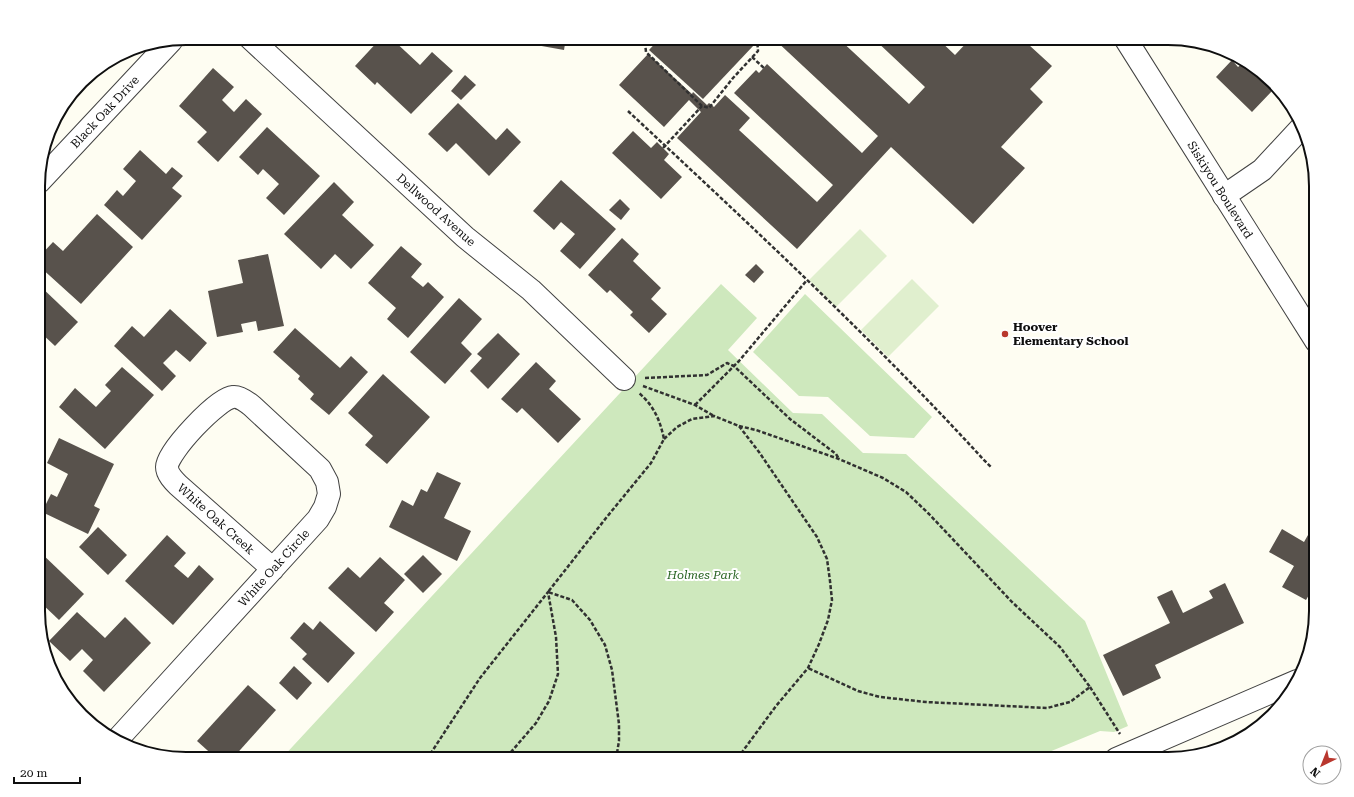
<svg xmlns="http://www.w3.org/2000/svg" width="1354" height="797" font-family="'Roboto Serif',serif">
<rect width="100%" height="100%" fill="#fefdf2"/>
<g fill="#cee8bd">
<path d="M721,284L757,318L728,350L793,413L822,414L863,453L906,454L1085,621L1128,726L1114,732L1100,731L1032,759H281Z"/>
<path d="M805,294L932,417L914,438L870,436L828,397L799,396L753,352Z"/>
</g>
<g fill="#e0efce">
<path d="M860,229L887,256L836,307L809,280Z"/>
<path d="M912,279L939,306L888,357L861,330Z"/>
</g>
<g fill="#58524c">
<path d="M381,38H391L420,65L432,52L453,71L411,114L377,82L375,85L355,66Z"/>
<path d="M508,38H566L564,50L508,40Z"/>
<path d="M660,38H746L754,45L703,99L649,50Z"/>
<path d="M773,38H838L909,104L925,87L873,38H937L955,55L971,38H1032L1034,40L1029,45L1052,66L1030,89L1043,102L1001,147L1025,168L973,224L891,147L797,249L677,138L701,112L689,100L664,127L619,85L648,54L692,94L693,92L707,105L709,103L714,107L725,95L750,118L739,130L817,202L833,185L734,93L756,70L759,73L767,64L862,153L878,136Z"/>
<path d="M1232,60L1238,67L1245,61L1283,99L1282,101L1272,91L1252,112L1216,77Z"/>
<path d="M213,68L234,87L222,100L234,112L246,99L262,114L218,162L197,142L207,132L179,106Z"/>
<path d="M465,75L476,85L461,100L451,91Z"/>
<path d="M458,103L496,140L507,128L521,142L489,176L456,143L447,152L428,134Z"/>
<path d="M267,127L320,176L284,215L266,198L279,184L263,169L258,175L239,157Z"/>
<path d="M633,131L651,148L657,142L669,154L664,160L682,177L661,199L612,153Z"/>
<path d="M140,150L166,174L172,167L183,176L172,188L182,196L142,240L104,205L117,190L123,196L136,181L123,169Z"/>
<path d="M561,180L616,229L580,269L560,251L575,234L561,222L554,230L533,211Z"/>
<path d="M334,182L354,202L342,215L374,245L351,269L335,254L321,269L284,234Z"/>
<path d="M620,199L630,209L621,220L609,210Z"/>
<path d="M97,214L133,247L81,304L39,266V257L53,242L63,251Z"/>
<path d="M622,238L639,254L633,261L661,288L651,299L667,314L649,333L630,315L633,312L610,290L607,293L588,275Z"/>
<path d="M401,246L422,264L411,277L423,287L428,282L444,297L408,338L387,319L396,308L368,283Z"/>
<path d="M268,254L284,326L258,331L256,321L241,324L243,332L217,337L208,291L243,283L238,260Z"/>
<path d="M756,264L764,272L754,283L745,275Z"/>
<path d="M39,285L78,322L55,346L39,331Z"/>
<path d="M459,298L482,319L461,343L472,354L445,384L410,352Z"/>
<path d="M170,309L207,343L190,362L176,350L163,363L176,376L162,391L114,346L132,326L144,337Z"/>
<path d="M295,328L340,368L351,356L368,372L329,415L310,399L314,394L298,379L300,376L273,352Z"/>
<path d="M498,333L520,354L488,389L470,371L482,358L477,354Z"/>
<path d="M536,362L556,381L549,389L581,419L558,443L522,408L517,413L501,399Z"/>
<path d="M122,367L154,395L105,449L59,407L75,388L96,407L111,391L105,385Z"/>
<path d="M383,374L430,417L387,464L365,445L373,436L348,413Z"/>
<path d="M59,438L114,464L94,506L100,509L88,534L42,512L51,494L57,497L68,474L47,463Z"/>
<path d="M437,472L461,483L444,518L471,531L457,561L389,527L402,500L413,506L421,489L427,492Z"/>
<path d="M1316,521V583L1306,600L1282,587L1294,566L1269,552L1282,529L1304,542Z"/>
<path d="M98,527L127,555L108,575L79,547Z"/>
<path d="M167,535L186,553L174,566L188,578L199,565L214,579L173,625L125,581Z"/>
<path d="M39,551L84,594L59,620L39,601Z"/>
<path d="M423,555L442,574L423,593L404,574Z"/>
<path d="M380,557L405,580L384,603L394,612L376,632L328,588L348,567L360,578Z"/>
<path d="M1225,583L1244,623L1155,665L1161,678L1123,696L1103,655L1170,623L1157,597L1172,590L1183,613L1213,598L1209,591Z"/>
<path d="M77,612L105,638L125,617L151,643L104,692L83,671L93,660L82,649L70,661L49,641Z"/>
<path d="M320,621L355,653L328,683L302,659L307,654L290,638L304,622L313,630Z"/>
<path d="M294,666L312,683L297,700L279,683Z"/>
<path d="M248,685L276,710L232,759H217L197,741Z"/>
</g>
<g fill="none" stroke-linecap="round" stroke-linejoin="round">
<defs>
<g id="minor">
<path d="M250,38L465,237L531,290L624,379"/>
<path d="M1224,196L1262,170L1301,128"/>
<path d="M116,741L318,519L325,507L329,494L327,482L320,469L252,406C247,402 239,396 233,397C218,398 167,452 167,467C167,474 174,481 178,485L273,569"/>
<path d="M1116,759L1297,681"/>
</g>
<g id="tertiary">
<path d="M1125,38L1316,341"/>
<path d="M39,182L171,41"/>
</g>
</defs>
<use href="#minor" stroke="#424242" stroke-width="24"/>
<use href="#tertiary" stroke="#424242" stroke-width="24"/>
<g stroke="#313131" stroke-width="2.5" stroke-dasharray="4 2" stroke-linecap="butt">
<path d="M650,38L645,43L646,52L702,106L709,108L733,78L758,51L757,38"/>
<path d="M752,57L764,68"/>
<path d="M628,111C749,224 871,337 983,459L991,467"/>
<path d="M663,148L702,106"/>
<path d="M645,378L707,375L727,363L734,366L790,419L836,454L839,459"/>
<path d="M643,386L695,405L714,416"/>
<path d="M695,405L739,361L807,280"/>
<path d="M739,426L756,430L839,459L883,478L906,492L929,514L1012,602L1060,647L1090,687L1070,702L1047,708L926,702L880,697L858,691L808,668"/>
<path d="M664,439L677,427L692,419L714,416L739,426L759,452L817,537L827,559L830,581L832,600L828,620L819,644L808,668L776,706L737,759"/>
<path d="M1090,687L1120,734"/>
<path d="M427,759L480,678L548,592L556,637L558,674L549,701L536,723L505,759"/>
<path d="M616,759L619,741V724L612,670L605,645L590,620L572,600L548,592L606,518L651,463L664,439C660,420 654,406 639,393"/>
</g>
<use href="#minor" stroke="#fff" stroke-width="22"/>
<use href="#tertiary" stroke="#fff" stroke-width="22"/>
</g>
<circle fill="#b9372e" stroke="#fff" stroke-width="1.5" cx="1005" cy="334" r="4"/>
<g text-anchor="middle" stroke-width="4" stroke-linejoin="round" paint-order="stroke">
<g font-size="12" fill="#0f0f0f" stroke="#fff">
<text transform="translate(105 112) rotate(-47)" y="4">Black Oak Drive</text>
<text transform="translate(1220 190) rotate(58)" y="4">Siskiyou Boulevard</text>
<text transform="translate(436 210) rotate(42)" y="4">Dellwood Avenue</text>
<text transform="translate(216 519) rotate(42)" y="4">White Oak Creek</text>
<text transform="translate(274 568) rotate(-48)" y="4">White Oak Circle</text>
</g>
<g font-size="12" font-weight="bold" fill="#0f0f0f" stroke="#fff" text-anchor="start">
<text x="1013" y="331">Hoover<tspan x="1013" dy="14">Elementary School</tspan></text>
</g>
<g font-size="12" font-style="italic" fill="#286422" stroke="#fff">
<text x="703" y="579">Holmes Park</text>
</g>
</g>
<path d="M0 0H1354V797H0ZM186 45H1168A141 141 0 0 1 1309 186V611A141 141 0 0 1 1168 752H186A141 141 0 0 1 45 611V186A141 141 0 0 1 186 45Z" fill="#fff" fill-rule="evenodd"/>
<path fill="none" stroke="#0f0f0f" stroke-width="2" d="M186 45H1168A141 141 0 0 1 1309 186V611A141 141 0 0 1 1168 752H186A141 141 0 0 1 45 611V186A141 141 0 0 1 186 45Z"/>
<g transform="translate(1322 765) rotate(223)"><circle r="19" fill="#ffffff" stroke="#9f9f9f"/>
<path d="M0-3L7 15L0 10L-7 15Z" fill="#b9372e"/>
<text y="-6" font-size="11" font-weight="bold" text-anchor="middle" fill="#0f0f0f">N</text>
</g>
<path d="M14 777v6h66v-6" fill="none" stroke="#0f0f0f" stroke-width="2"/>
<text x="20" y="777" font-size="12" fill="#0f0f0f" stroke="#ffffff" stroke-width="3" paint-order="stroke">20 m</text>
</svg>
